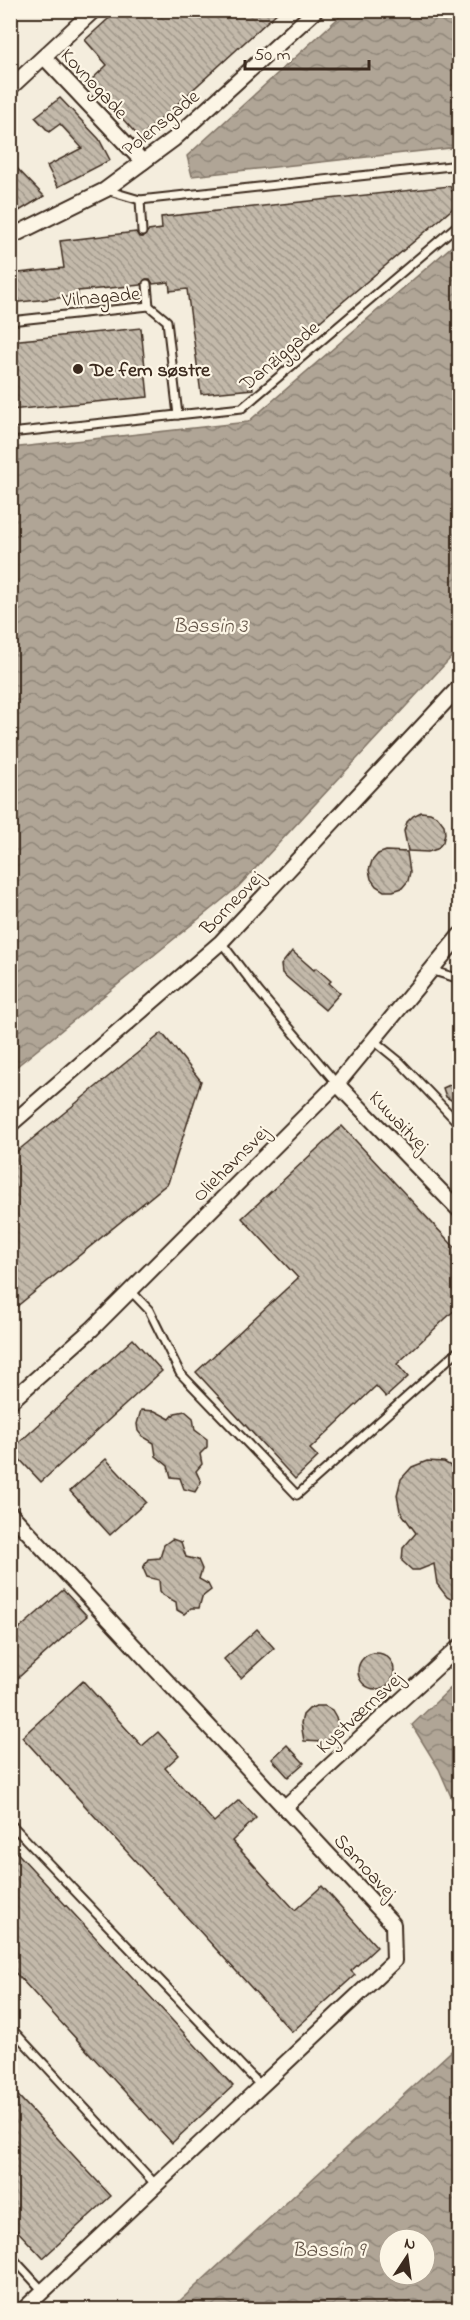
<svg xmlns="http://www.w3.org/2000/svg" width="470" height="2320" font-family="'Indie Flower',sans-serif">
<defs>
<pattern id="water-waves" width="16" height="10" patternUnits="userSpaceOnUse" patternTransform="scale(1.5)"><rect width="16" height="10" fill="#b0a596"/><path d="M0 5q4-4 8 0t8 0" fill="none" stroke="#90877a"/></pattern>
<pattern id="building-back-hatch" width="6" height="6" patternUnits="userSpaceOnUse" patternTransform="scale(1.5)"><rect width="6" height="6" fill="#c3b9aa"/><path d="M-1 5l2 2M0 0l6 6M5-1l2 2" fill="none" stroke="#a0978a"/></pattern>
</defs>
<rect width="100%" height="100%" fill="#f4eddd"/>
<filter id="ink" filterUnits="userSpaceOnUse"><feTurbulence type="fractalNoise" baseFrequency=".0167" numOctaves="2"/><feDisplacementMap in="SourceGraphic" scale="12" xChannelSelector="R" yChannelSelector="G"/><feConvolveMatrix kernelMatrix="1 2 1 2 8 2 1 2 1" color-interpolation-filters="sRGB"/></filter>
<g filter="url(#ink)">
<g fill="url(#water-waves)" stroke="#817466" stroke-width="1.5" fill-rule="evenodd">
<path d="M346,11H459V147L192,176L187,156Z"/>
<path d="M459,240V649L238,887L11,1071V448L248,422Z"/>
<path d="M459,1680V1815L439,1769L412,1725Z"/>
<path d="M459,2044V2309H171ZM389,2239H425V2275H389Z"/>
</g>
<g fill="url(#building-back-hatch)" stroke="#3b2a1e" stroke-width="1.5">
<path d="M118,10H280L140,138L89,82L107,65L85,40Z"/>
<path d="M60,98L99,139L110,160L58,187L47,166L82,148L60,124L49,132L35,117Z"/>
<path d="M10,161L44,196L19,211L10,203Z"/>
<path d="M450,186L458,204L252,379L253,389L201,394L187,289L170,291L169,282L153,284L150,279H146L141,285L78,291V296L10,303V274L64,268L60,241L136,232L139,237H143L148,231L162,229L161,217Z"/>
<path d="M141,328L148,397L10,410V341Z"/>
<path d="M421,812L430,813L438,817L444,825L445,833L443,842L437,849L428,852L408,851L404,831L407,822L413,816Z"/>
<path d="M386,851L407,852L410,872L408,881L402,888L393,891H384L376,886L371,879L369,870L372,861L378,854Z"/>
<path d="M292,951L314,970L316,968L331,981L329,983L340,993L325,1010L282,973L281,965Z"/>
<path d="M162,1033L201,1081L168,1183L10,1312V1157Z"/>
<path d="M459,1081V1105L446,1097L443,1088Z"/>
<path d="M342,1126L459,1252V1306L397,1364L408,1377L386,1397L376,1386L310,1449L318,1457L295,1479L196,1372L298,1278L242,1218Z"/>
<path d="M133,1339L162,1371L41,1482L11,1450Z"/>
<path d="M141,1410L155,1411L170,1419L175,1413L185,1411L193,1418L195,1430L207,1439V1447L200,1454L202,1464L196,1471L201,1482L195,1492L184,1489L180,1478L171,1477L168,1466L156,1456L154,1443L142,1436L138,1431L137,1424Z"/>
<path d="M106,1459L146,1502L110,1535L70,1491Z"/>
<path d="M427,1461L444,1462L459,1471V1604L447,1597L437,1584L434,1564L419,1570H412L402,1561L403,1548L416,1533L400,1511L397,1495L401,1479L412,1467Z"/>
<path d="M172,1539L181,1542L186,1557L198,1560L202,1569L199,1579L208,1584L211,1590L202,1597L199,1608H191L184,1614L177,1610L176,1602L163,1595L160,1591L159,1580L147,1577L143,1568L148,1559L160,1558L164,1545Z"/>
<path d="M63,1590L87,1616L10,1685V1637Z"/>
<path d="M257,1629L274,1648L241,1678L224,1659Z"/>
<circle cx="376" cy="1671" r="18"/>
<path d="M83,1681L142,1746L158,1732L179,1755L165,1768L214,1822L239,1800L256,1818L232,1841L295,1910L322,1886L377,1947L351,1971L355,1975L292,2032L22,1737Z"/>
<path d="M316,1706H325L332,1710L336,1717L338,1725L335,1733L330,1739L323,1742L304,1741L301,1723L303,1715L309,1709Z"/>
<path d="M287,1745L304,1763L288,1777L272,1759Z"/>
<path d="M10,1845L233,2086L172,2143L10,1967Z"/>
<path d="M10,2087L111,2196L43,2258L10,2223Z"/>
</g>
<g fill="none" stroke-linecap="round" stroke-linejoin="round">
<defs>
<g id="lane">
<path d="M106,190L140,200L460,165"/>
<path d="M140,200L142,232"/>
<path d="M147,284L149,306"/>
<path d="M10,321L149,306L167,321L178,415"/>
<path d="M10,433L242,408L460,223"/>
<path d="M221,942L259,992L337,1084"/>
<path d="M430,970L460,979"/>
<path d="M373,1040L400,1062L460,1125"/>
<path d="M130,1290L149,1310L180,1373L297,1495L460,1349"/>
<path d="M10,1823L261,2086"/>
<path d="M10,2027L156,2185"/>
<path d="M10,2255L43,2291"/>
</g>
<g id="street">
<path d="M44,57L143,162"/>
<path d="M10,88L94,10"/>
<path d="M10,237L105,190L174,139L316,10"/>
<path d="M337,1084L460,1211"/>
<path d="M10,1125L221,942L460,686"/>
<path d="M10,1402L92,1329L337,1084L460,935"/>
<path d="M10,1513L393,1924L394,1961L23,2310"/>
<path d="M285,1807L460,1646"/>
</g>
</defs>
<use href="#lane" stroke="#3b2a1e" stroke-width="11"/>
<use href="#street" stroke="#3b2a1e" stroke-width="18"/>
<use href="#lane" stroke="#fcf5e5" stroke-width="7"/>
<use href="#street" stroke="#fcf5e5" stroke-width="14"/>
</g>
</g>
<circle fill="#3b2a1e" stroke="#fcf5e5" stroke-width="2" cx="78" cy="369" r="6"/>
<g text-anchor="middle" stroke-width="4.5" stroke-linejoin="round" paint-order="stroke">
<g font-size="20" fill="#3b2a1e" stroke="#fcf5e5">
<text transform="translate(95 83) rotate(47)" y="7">Kovnogade</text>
<text transform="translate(160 122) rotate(-39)" y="7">Polensgade</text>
<text transform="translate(101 296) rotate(-5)" y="7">Vilnagade</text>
<text transform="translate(279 355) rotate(-40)" y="7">Danziggade</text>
<text transform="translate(231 902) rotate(-46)" y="7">Borneovej</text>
<text transform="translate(400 1121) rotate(46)" y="7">Kuwaitvej</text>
<text transform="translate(230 1163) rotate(-45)" y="7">Oliehavnsvej</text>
<text transform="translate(359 1712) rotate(-43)" y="7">Kystværnsvej</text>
<text transform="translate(366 1866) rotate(47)" y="7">Samoavej</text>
</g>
<g font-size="20" font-weight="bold" fill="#3b2a1e" stroke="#fcf5e5" text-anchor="start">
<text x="90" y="376">De fem søstre</text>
</g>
<g font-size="21" font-style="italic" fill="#645548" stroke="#fcf5e5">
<text x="210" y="632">Bassin 3</text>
<text x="328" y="2256">Bassin 9</text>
</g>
</g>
<rect width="470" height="2320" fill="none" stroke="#fcf5e5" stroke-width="36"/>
<rect x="18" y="18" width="434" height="2284" fill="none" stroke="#3b2a1e" stroke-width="2" filter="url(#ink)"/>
<g transform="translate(407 2257) rotate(13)"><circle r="28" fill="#fcf5e5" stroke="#afa495" stroke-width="1.5"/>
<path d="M0-4.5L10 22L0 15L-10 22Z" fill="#3b2a1e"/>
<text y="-9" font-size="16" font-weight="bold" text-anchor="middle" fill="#3b2a1e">N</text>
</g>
<path d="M245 60v9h124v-9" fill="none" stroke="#3b2a1e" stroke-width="3"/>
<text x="254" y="60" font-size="18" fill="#3b2a1e" stroke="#fcf5e5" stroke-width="4.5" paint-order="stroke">50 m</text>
</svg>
